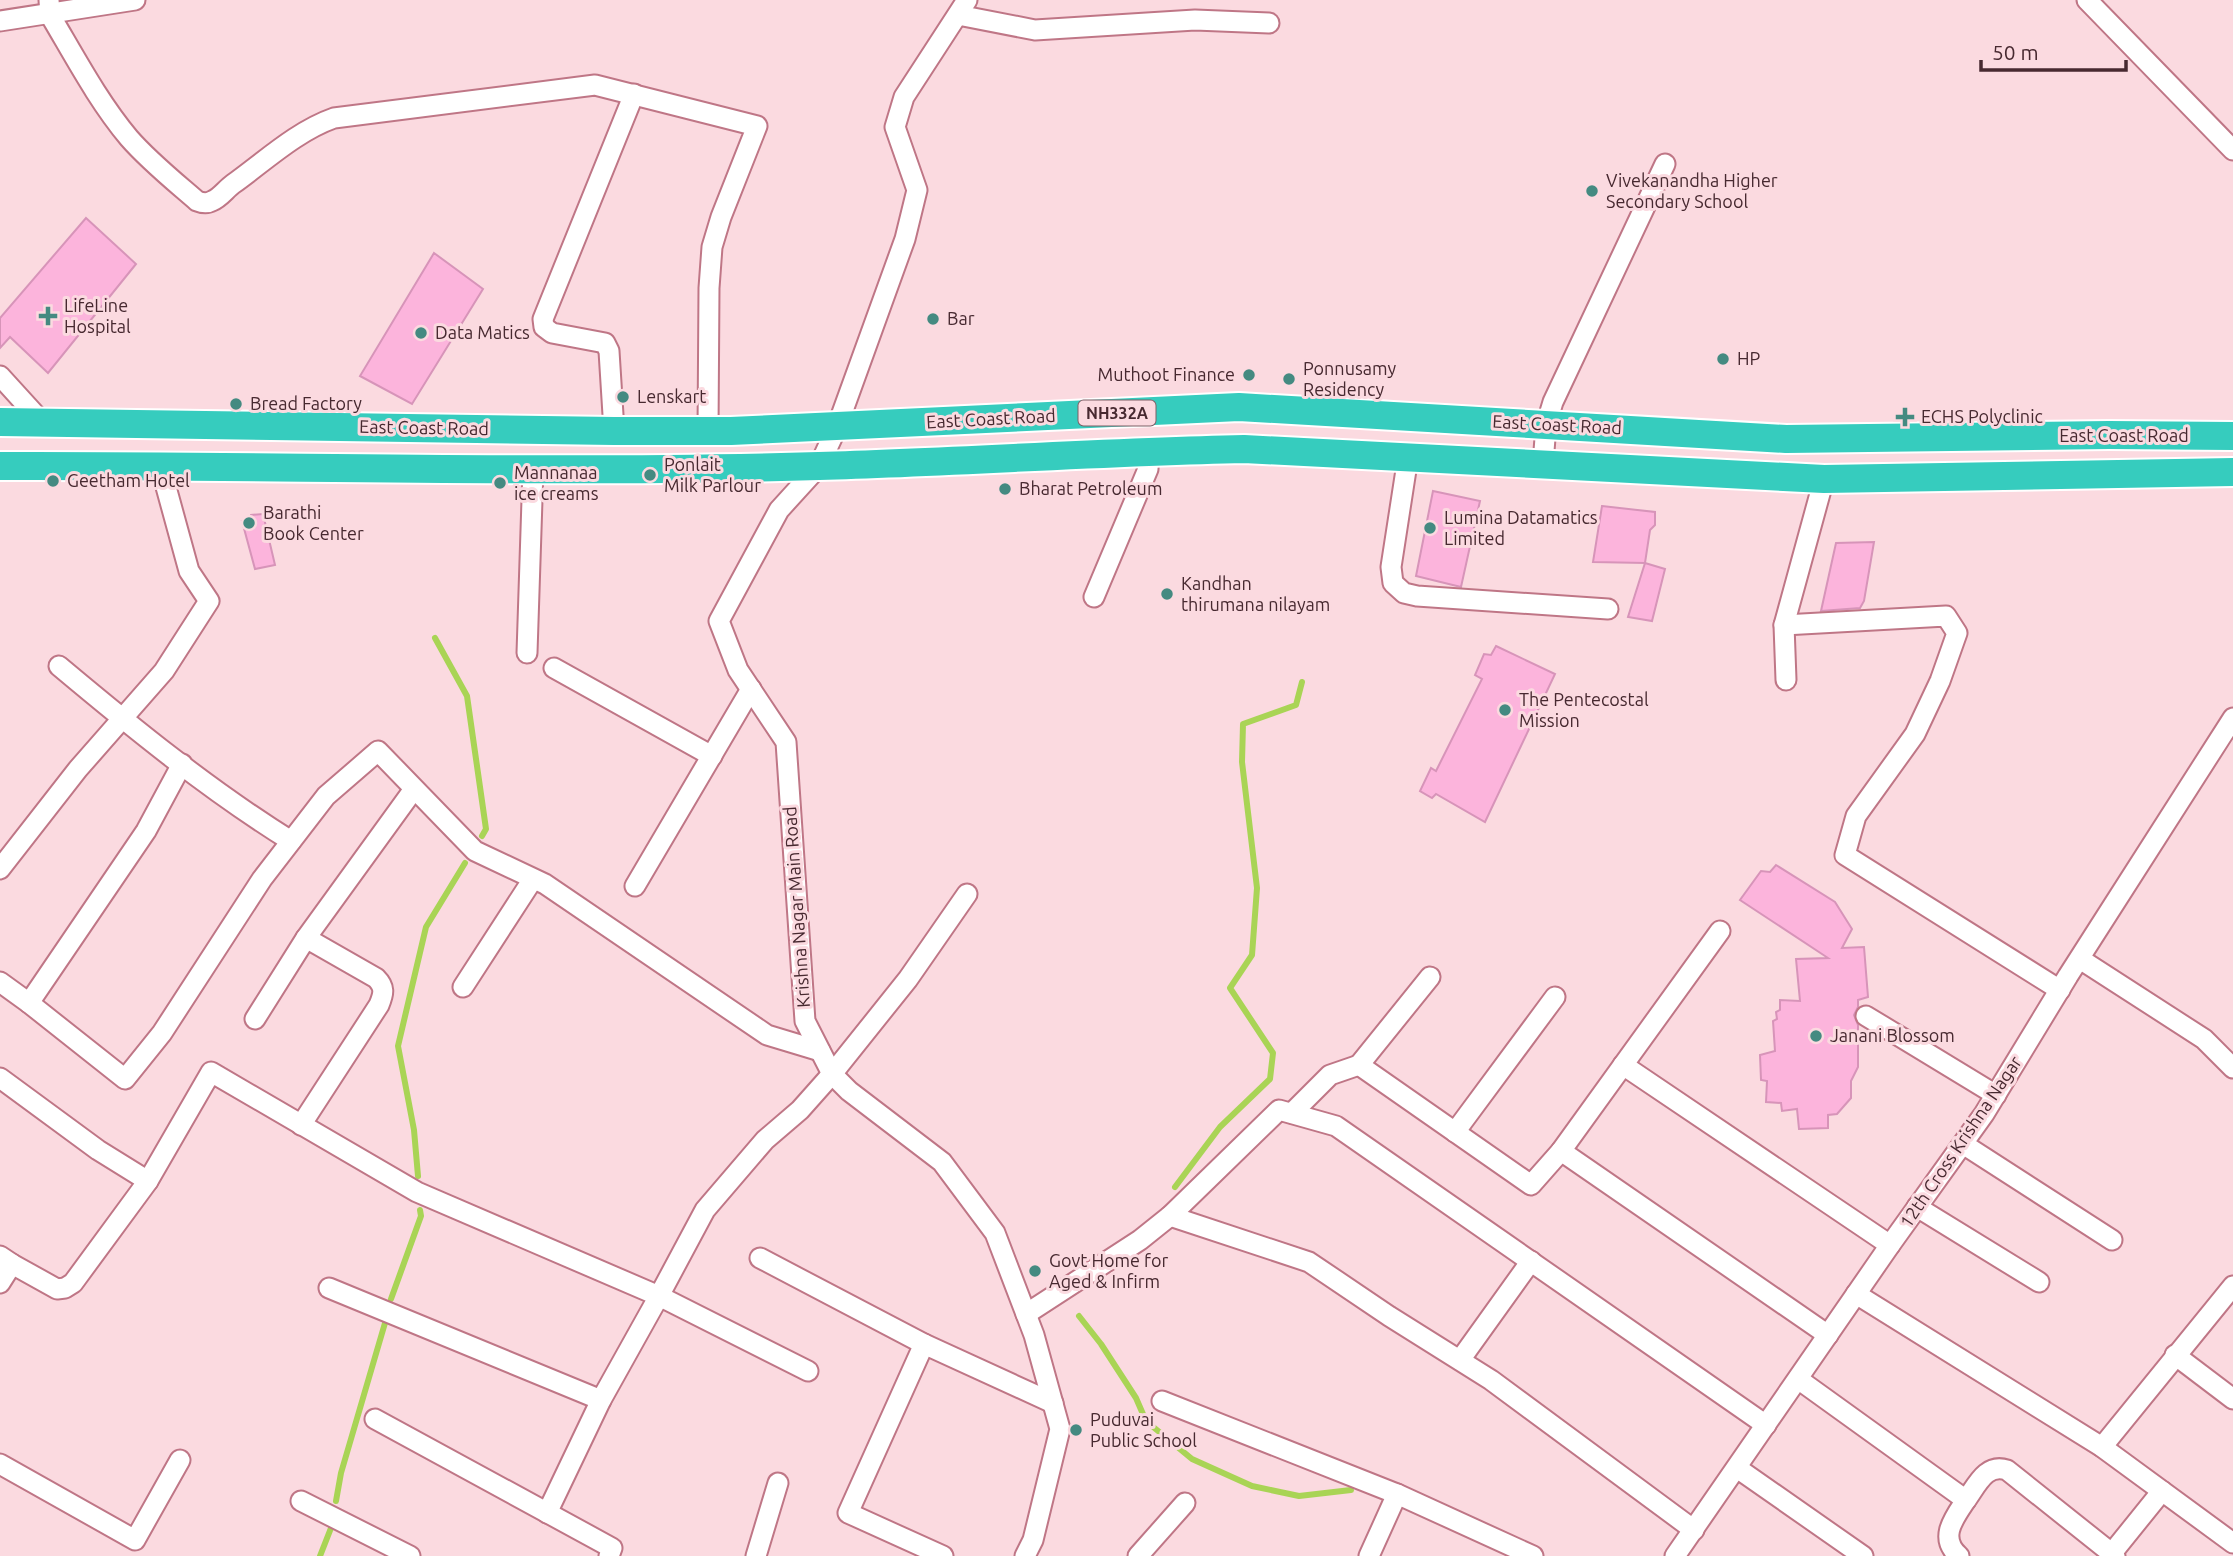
<svg xmlns="http://www.w3.org/2000/svg" width="2233" height="1556" font-family="Ubuntu,sans-serif">
<rect width="100%" height="100%" fill="#fbdae0"/>
<g fill="none" stroke-linecap="round" stroke-linejoin="round">
<g stroke="#a9d455" stroke-width="6">
<path d="M435,638L467,696L486,829L482,836"/>
<path d="M418,1176L414,1130L398,1046L426,927L465,863"/>
<path d="M1175,1187L1220,1127L1270,1079L1273,1053L1230,988L1252,955L1257,888L1242,762L1243,724L1296,705L1302,682"/>
<path d="M391,1299L421,1216L420,1210"/>
<path d="M1079,1316L1101,1344L1136,1398L1146,1421L1192,1459L1252,1486L1299,1496L1351,1490"/>
<path d="M336,1501L341,1473L385,1323"/>
<path d="M320,1556L331,1528"/>
</g>
</g>
<g fill="#fcb4dc" stroke="#d794b9" stroke-width="2">
<path d="M86,218L136,264L48,373L10,337L0,348V318Z"/>
<path d="M434,253L483,289L412,404L360,376Z"/>
<path d="M1433,491L1480,501L1461,587L1416,576Z"/>
<path d="M1602,506L1655,512V525L1650,530L1645,563L1593,562Z"/>
<path d="M263,514L275,565L255,569L242,521L249,520L251,515Z"/>
<path d="M1874,542L1864,601L1860,608L1821,611L1836,543Z"/>
<path d="M1645,563L1665,569L1652,621L1628,617Z"/>
<path d="M1496,646L1555,674L1485,822L1436,794L1432,798L1420,791L1431,768L1436,771L1482,679L1475,675L1484,654L1491,655Z"/>
<path d="M1776,865L1835,902L1852,929L1842,948L1864,947L1868,997L1858,1000V1007L1854,1015L1858,1025V1067L1851,1081V1098L1837,1114L1828,1115V1128L1799,1129L1797,1109L1782,1111L1781,1103L1766,1102L1767,1081L1761,1080L1760,1055L1775,1051L1773,1021L1777,1019L1776,1012L1780,1010V1000L1800,1001L1796,959L1828,958L1740,900L1761,871L1770,872Z"/>
</g>
<g fill="none" stroke-linecap="round" stroke-linejoin="round">
<defs>
<g id="minor">
<path d="M49,0L50,15C75,57 98,101 129,138C149,161 174,181 197,201C202,203 207,204 212,201C220,198 226,189 233,184C265,161 297,131 334,118L595,85L757,126L721,217L712,247L709,288L708,431"/>
<path d="M967,0L904,97L895,127L917,190L905,239L837,427L819,466L779,510L719,621L738,670L786,742L805,1021L832,1074L849,1091L942,1162L995,1233L1034,1335L1060,1429L1033,1540L1025,1556"/>
<path d="M2087,0L2233,150"/>
<path d="M958,15L1035,30L1195,20L1269,23"/>
<path d="M0,21L135,0"/>
<path d="M0,376L41,421"/>
<path d="M614,431L609,351L605,343L552,333L544,327L543,319L634,94"/>
<path d="M1408,457L1391,567L1393,583L1404,593L1417,596L1608,609"/>
<path d="M1543,464L1546,425L1553,402L1665,164"/>
<path d="M1094,597L1148,469L1149,451"/>
<path d="M1784,625L1946,616L1957,633L1940,681L1915,734L1856,816L1845,855L2060,990"/>
<path d="M527,653L533,469"/>
<path d="M59,666C133,728 209,790 291,841"/>
<path d="M554,668L712,756"/>
<path d="M1786,680L1784,625L1824,479"/>
<path d="M0,869L78,769L164,671L209,601L189,571L160,465"/>
<path d="M635,886L751,689"/>
<path d="M2080,959L2204,1039L2233,1068"/>
<path d="M0,982L29,1003L146,831L182,764"/>
<path d="M463,987L533,879"/>
<path d="M29,1003L125,1079L162,1033L262,879L326,796L378,751L475,851L545,884L767,1035L820,1051"/>
<path d="M1866,1016L1996,1095"/>
<path d="M255,1019L306,938L414,789"/>
<path d="M1359,1065L1430,977"/>
<path d="M1623,1065L1890,1245"/>
<path d="M0,1078L98,1150L148,1181"/>
<path d="M1292,1113L1330,1075L1359,1065L1531,1185L1561,1151L1720,931"/>
<path d="M301,1125L379,1005C384,993 385,987 376,978L306,938"/>
<path d="M1455,1132L1555,997"/>
<path d="M1963,1144L2112,1240"/>
<path d="M1561,1151L1828,1335"/>
<path d="M1917,1207L2039,1282"/>
<path d="M1170,1216L1309,1262L1389,1316L1491,1380L1694,1530"/>
<path d="M0,1256L12,1264L0,1283"/>
<path d="M760,1258L924,1344"/>
<path d="M12,1264L57,1289L65,1288L73,1283L148,1181L211,1072L417,1192L659,1296L601,1400L547,1513"/>
<path d="M329,1288L601,1400"/>
<path d="M1856,1294L2102,1447L2233,1543"/>
<path d="M1026,1314L1140,1240L1170,1216L1279,1110L1336,1126L1766,1425"/>
<path d="M2175,1355L2233,1399"/>
<path d="M1460,1360L1531,1261"/>
<path d="M808,1371L659,1296L705,1210L765,1140L800,1110L832,1074L908,979L967,894"/>
<path d="M1798,1379L1966,1500C1977,1485 1986,1463 2007,1470L2115,1556"/>
<path d="M1162,1401L1397,1494L1533,1556"/>
<path d="M375,1419L612,1548L609,1556"/>
<path d="M2102,1447L2233,1286"/>
<path d="M0,1464L135,1540L180,1460"/>
<path d="M1737,1468L1863,1556"/>
<path d="M301,1501L410,1556"/>
<path d="M2112,1553L2162,1491"/>
<path d="M756,1556L778,1483"/>
<path d="M943,1556L848,1513L924,1344L1053,1403"/>
<path d="M1138,1556L1185,1503"/>
<path d="M1369,1556L1397,1494"/>
<path d="M1675,1556L1890,1245L1984,1114L2068,976L2233,718"/>
<path d="M1959,1556C1938,1538 1954,1518 1966,1500"/>
</g>
<g id="highway">
<path d="M0,422L614,431H731L1239,407L1786,439L2109,435L2233,436"/>
<path d="M0,466C273,465 546,474 819,466C960,462 1102,452 1244,449L1824,479L2233,472"/>
</g>
</defs>
<use href="#minor" stroke="#bf7686" stroke-width="23"/>
<use href="#highway" stroke="#fff" stroke-width="32"/>
<use href="#minor" stroke="#fff" stroke-width="19"/>
<use href="#highway" stroke="#36ccbe" stroke-width="28"/>
</g>
<g fill="#448a81" stroke="#fbdae0" stroke-width="2.5">
<circle cx="1592" cy="191" r="7"/>
<path d="M44.5 305.5h7v7h7v7h-7v7h-7v-7h-7v-7h7z"/>
<circle cx="933" cy="319" r="7"/>
<circle cx="421" cy="333" r="7"/>
<circle cx="1723" cy="359" r="7"/>
<circle cx="1249" cy="375" r="7"/>
<circle cx="1289" cy="379" r="7"/>
<circle cx="623" cy="397" r="7"/>
<circle cx="236" cy="404" r="7"/>
<path d="M1901.5 406.5h7v7h7v7h-7v7h-7v-7h-7v-7h7z"/>
<circle cx="650" cy="475" r="7"/>
<circle cx="53" cy="481" r="7"/>
<circle cx="500" cy="483" r="7"/>
<circle cx="1005" cy="489" r="7"/>
<circle cx="249" cy="523" r="7"/>
<circle cx="1430" cy="528" r="7"/>
<circle cx="1167" cy="594" r="7"/>
<circle cx="1505" cy="710" r="7"/>
<circle cx="1816" cy="1036" r="7"/>
<circle cx="1035" cy="1271" r="7"/>
<circle cx="1076" cy="1430" r="7"/>
</g>
<g text-anchor="middle" stroke-width="6" stroke-linejoin="round" paint-order="stroke">
<rect fill="#fbdae0" stroke="#7d5e65" stroke-width="2" x="1078.5" y="400.5" width="77" height="25" rx="5"/>
<g font-size="16" font-weight="bold" fill="#472930">
<text x="1117" y="419">NH332A</text>
</g>
<g font-size="18" fill="#472930" stroke="#fbdae0" text-anchor="start">
<text x="1606" y="187">Vivekanandha Higher<tspan x="1606" dy="21">Secondary School</tspan></text>
<text x="64" y="312">LifeLine<tspan x="64" dy="21">Hospital</tspan></text>
<text x="947" y="325">Bar</text>
<text x="435" y="339">Data Matics</text>
<text x="1737" y="365">HP</text>
<text x="1303" y="375">Ponnusamy<tspan x="1303" dy="21">Residency</tspan></text>
<text x="1235" y="381" text-anchor="end">Muthoot Finance</text>
<text x="637" y="403">Lenskart</text>
<text x="250" y="410">Bread Factory</text>
<text x="1921" y="423">ECHS Polyclinic</text>
<text x="664" y="471">Ponlait<tspan x="664" dy="21">Milk Parlour</tspan></text>
<text x="514" y="479">Mannanaa<tspan x="514" dy="21">ice creams</tspan></text>
<text x="67" y="487">Geetham Hotel</text>
<text x="1019" y="495">Bharat Petroleum</text>
<text x="263" y="519">Barathi<tspan x="263" dy="21">Book Center</tspan></text>
<text x="1444" y="524">Lumina Datamatics<tspan x="1444" dy="21">Limited</tspan></text>
<text x="1181" y="590">Kandhan<tspan x="1181" dy="21">thirumana nilayam</tspan></text>
<text x="1519" y="706">The Pentecostal<tspan x="1519" dy="21">Mission</tspan></text>
<text x="1830" y="1042">Janani Blossom</text>
<text x="1049" y="1267">Govt Home for<tspan x="1049" dy="21">Aged &amp; Infirm</tspan></text>
<text x="1090" y="1426">Puduvai<tspan x="1090" dy="21">Public School</tspan></text>
</g>
<g font-size="18" fill="#472930" stroke="#fbdae0">
<text transform="translate(991 419) rotate(-3)" y="6">East Coast Road</text>
<text transform="translate(1557 425) rotate(3)" y="6">East Coast Road</text>
<text transform="translate(424 428) rotate(1)" y="6">East Coast Road</text>
<text x="2124" y="442">East Coast Road</text>
<text transform="translate(797 907) rotate(-94)" y="6">Krishna Nagar Main Road</text>
<text transform="translate(1961 1142) rotate(-56)" y="6">12th Cross Krishna Nagar</text>
</g>
</g>
<path d="M1981 60v10h145v-10" fill="none" stroke="#472930" stroke-width="3.5"/>
<text x="1992" y="60" font-size="21" fill="#472930" stroke="#fbdae0" stroke-width="5" paint-order="stroke">50 m</text>
</svg>
